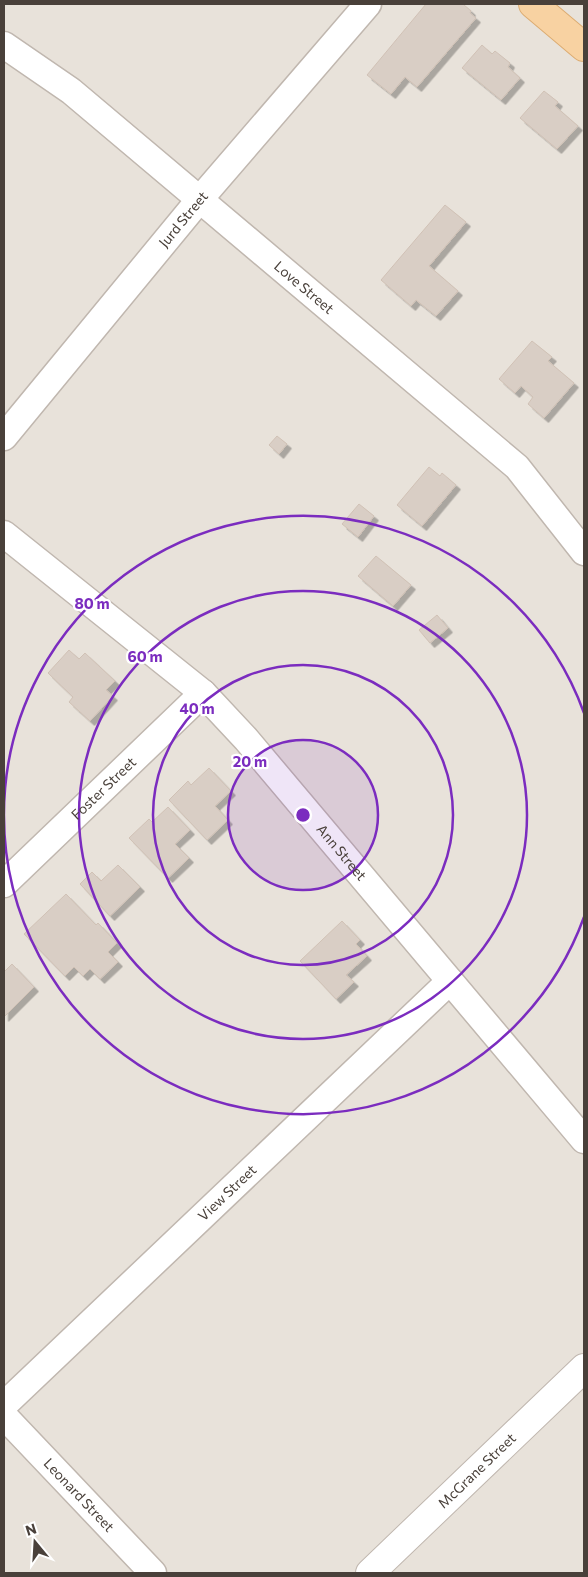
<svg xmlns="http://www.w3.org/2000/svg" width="588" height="1577" font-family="Commissioner,sans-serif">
<defs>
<filter id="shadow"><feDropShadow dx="4.5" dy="4.5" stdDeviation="0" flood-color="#0004"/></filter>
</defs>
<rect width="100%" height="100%" fill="#f5f1ec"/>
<rect fill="#e8e2da" x="4" y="4" width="580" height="1569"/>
<g fill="#d9cec5" stroke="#d0c1b5" filter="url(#shadow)">
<path d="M426,4H463L471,11L470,13L476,18L417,87L405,77L391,94L367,75Z"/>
<path d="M482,45L492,54L495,51L510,63L508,67L520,78L501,100L462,68Z"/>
<path d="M544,91L558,102L555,106L578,126L557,149L520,118Z"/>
<path d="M445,205L466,222L429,266L458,291L436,316L416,300L411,306L381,280Z"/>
<path d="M532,341L552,357L548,361L574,383L544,418L528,404L533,397L521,386L515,393L499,379Z"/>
<path d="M277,436L287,444L279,454L269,445Z"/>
<path d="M429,467L440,476L442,473L456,485L422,526L397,505Z"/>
<path d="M359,504L374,516L358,537L342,524Z"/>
<path d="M376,556L411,585L393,606L358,576Z"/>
<path d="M437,615L448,628L430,643L419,630Z"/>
<path d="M69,650L79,659L85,653L115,681L106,690L113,696L90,721L69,702L73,697L48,673Z"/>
<path d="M209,768L231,791L215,806L228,820L207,840L169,800L188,781L191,785Z"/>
<path d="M168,807L190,830L175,844L189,858L168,878L129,838L149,819L152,822Z"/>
<path d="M118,865L140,887L110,916L80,884L92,872L101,881Z"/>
<path d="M66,894L96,925L98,923L117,943L108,952L118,962L100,979L90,969L83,976L74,967L65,976L24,934Z"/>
<path d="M342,921L360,940L356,944L367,956L346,975L354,982L336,999L300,961Z"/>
<path d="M12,964L34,987L4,1017V972Z"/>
</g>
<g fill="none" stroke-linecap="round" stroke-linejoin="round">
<defs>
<g id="minor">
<path id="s1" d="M4,45L71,91L517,467L584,552"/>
<path id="s2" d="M4,437L200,199L368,4"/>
<path id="s3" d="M4,534L203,693L246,739L584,1140"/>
<path id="s4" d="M4,884L203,693"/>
<path id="s5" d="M4,1405L450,981"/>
<path id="s6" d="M4,1416L153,1573"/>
</g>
<g id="tertiary">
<path id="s7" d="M370,1573L584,1368"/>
</g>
<path id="primary" d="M533,4L584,47"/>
</defs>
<use href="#minor" stroke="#c0b7af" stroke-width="29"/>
<use href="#tertiary" stroke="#c0b7af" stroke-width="30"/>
<use href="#primary" stroke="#dcac72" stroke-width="30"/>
<use href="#minor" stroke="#fff" stroke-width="26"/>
<use href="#tertiary" stroke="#fff" stroke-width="28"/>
<use href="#primary" stroke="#f8d2a2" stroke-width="28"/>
</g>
<circle cx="303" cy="815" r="75" fill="#7b2cbf" fill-opacity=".12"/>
<g fill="none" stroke="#7b2cbf" stroke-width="2.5">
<circle cx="303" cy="815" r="75"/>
<circle cx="303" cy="815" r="150"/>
<circle cx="303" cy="815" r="224"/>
<path d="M584 917A299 299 0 1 1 584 713"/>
</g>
<g text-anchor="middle" stroke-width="4.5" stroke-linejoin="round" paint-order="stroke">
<g font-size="14" fill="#49403a" stroke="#fff">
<text dy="5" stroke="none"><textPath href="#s2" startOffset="282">Jurd Street</textPath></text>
<text dy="5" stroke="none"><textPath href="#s1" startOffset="386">Love Street</textPath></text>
<text dy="5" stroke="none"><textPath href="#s4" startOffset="138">Foster Street</textPath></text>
<text dy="5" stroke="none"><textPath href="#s3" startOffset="466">Ann Street</textPath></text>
<text dy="5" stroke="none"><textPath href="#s5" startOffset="308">View Street</textPath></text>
<text dy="5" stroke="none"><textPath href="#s7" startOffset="148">McGrane Street</textPath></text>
<text dy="5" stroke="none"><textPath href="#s6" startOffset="109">Leonard Street</textPath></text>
</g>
</g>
<circle cx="303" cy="815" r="8" fill="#7b2cbf" stroke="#fff" stroke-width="2.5"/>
<g font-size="15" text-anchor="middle" font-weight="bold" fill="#7b2cbf" stroke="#fff" stroke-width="4.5" stroke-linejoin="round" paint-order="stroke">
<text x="92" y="609">80 m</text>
<text x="145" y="662">60 m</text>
<text x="197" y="714">40 m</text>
<text x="250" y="767">20 m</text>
</g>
<rect width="588" height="1577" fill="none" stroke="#49403a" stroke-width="10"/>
<g transform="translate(35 1542) rotate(342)" stroke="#ffffff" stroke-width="4" paint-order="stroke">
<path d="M0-4L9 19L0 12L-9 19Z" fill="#49403a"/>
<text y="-8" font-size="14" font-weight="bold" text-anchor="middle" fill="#49403a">N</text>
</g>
</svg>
